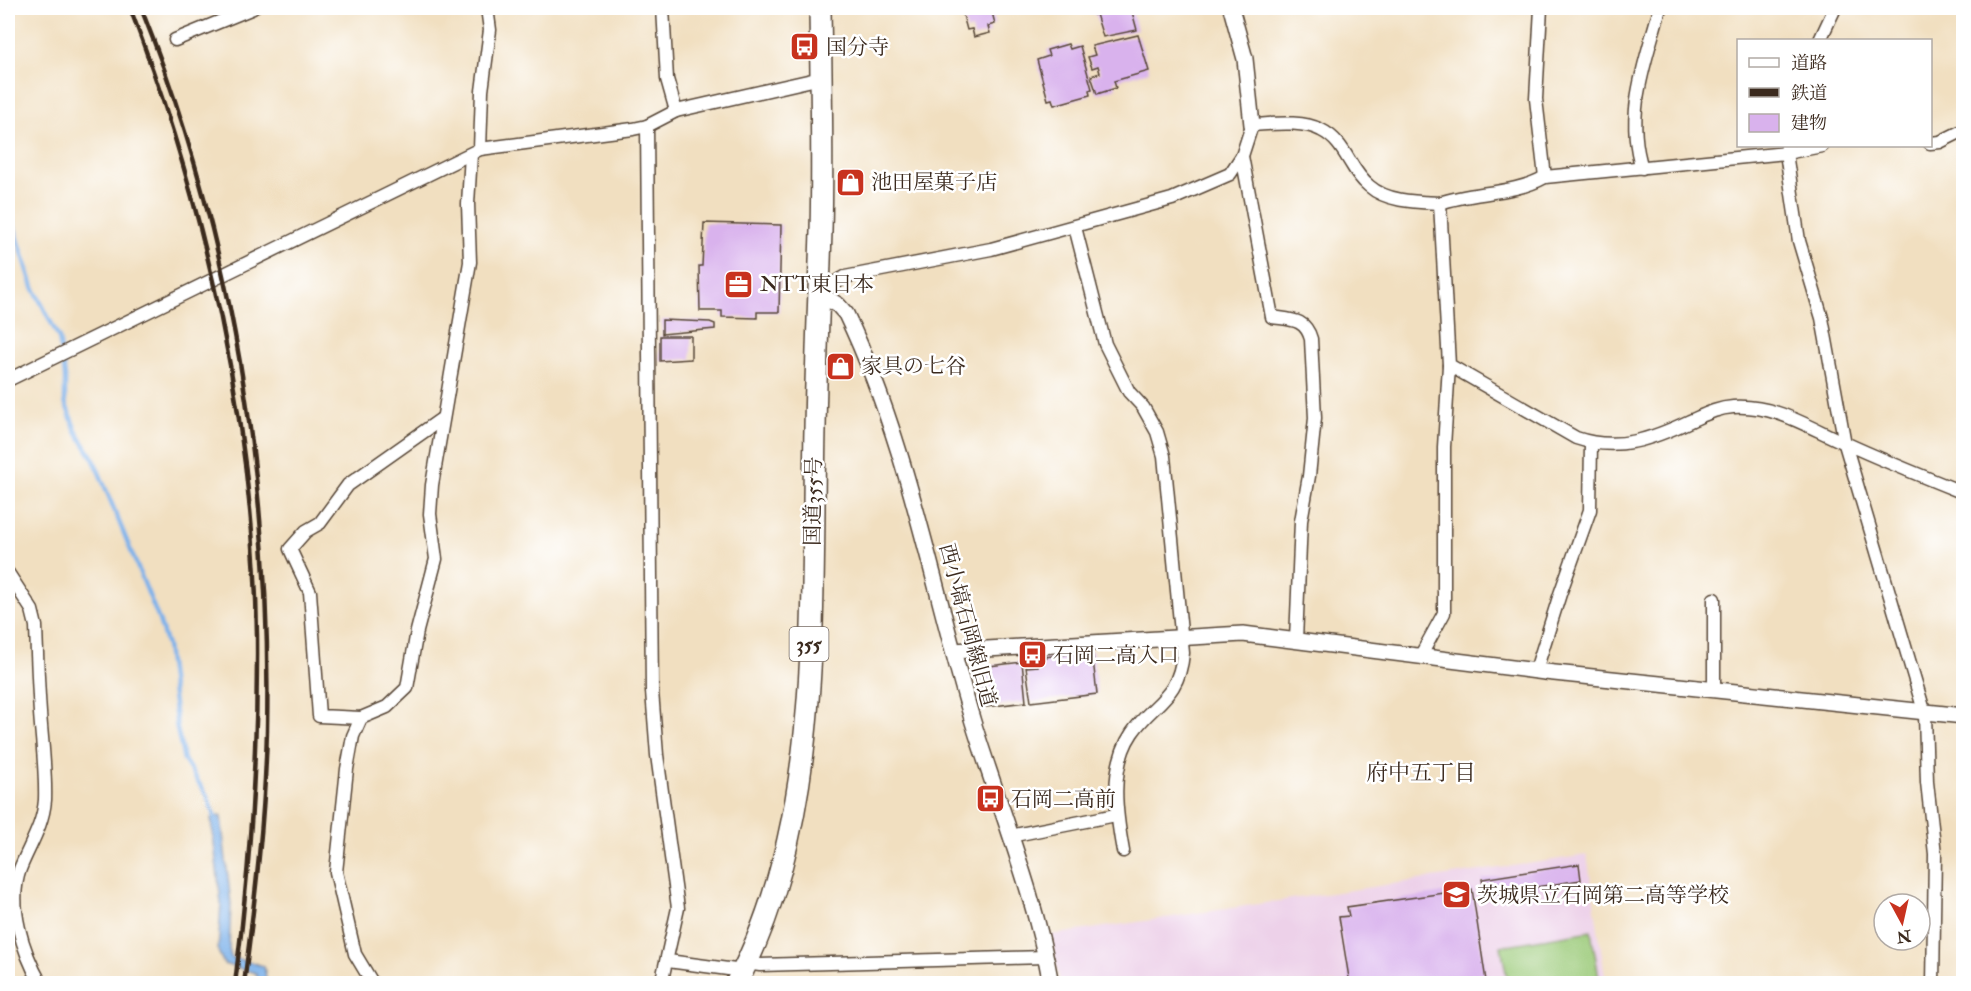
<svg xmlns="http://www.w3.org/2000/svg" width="1971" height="991" font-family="'IM FELL Double Pica','Noto Serif JP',serif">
<rect width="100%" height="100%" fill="#fff"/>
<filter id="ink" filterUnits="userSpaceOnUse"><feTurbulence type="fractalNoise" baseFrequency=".0167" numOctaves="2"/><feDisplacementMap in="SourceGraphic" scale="12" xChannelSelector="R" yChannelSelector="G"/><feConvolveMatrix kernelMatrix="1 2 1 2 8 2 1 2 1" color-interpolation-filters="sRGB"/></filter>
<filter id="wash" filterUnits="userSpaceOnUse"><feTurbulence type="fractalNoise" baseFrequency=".008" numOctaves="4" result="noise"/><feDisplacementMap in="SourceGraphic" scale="24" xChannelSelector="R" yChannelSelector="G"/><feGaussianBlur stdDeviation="1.35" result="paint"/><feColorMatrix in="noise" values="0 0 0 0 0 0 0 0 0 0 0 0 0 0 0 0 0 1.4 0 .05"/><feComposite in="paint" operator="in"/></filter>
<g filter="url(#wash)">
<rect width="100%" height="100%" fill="#f1dfc0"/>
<path fill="#edd1e9" d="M1587,855L1606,983H1060L1051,935Z"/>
<path fill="#9ccb7a" stroke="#6c7a4c" stroke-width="1.5" d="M1591,931L1600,983H1508L1501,946Z"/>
<path fill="#7cb1ea" stroke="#5c6e84" stroke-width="1.5" d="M221,816L231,904L229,949L231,957L264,966L267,983H258L256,973L224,964L218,951L221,903L211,818Z"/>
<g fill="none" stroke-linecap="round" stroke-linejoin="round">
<path stroke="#7cb1ea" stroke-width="4.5" d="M8,207L33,287L59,338L65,376V402L76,431L94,460L159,620L167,646L177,729L184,760L207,796L217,822"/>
</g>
<g id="blocks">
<g fill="#d9b2ed">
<path d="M961,8H991L995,24L988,26L990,33L974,37L972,29L967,30Z"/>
<path d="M1092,8H1131L1137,30L1103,37L1096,14L1094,15Z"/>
<path d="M1138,35L1149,71L1114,81L1116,88L1097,94L1091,76L1100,73L1098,66L1092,68L1088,57L1095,55L1092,46Z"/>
<path d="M1068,44L1070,49L1080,46L1092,89L1089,90L1090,95L1054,105L1052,99L1048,100L1037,60L1049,56L1047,50Z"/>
<path d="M704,223L781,225L779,312H757V318L722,317V311H700L699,266H702Z"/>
<path d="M662,320L710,322L715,324V329L662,334Z"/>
<path d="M660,336H691V359L660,361Z"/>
<path d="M1092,651L1097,694L1031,702L1026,667L1038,666L1037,658Z"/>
<path d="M1022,662L1026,702L986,707L981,667Z"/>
<path d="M1579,864L1581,880L1485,895L1482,879Z"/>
<path d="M1472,889L1486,981L1472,984H1350L1339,917L1349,916L1347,907Z"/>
</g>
</g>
</g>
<g filter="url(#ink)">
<use href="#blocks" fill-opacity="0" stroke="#564536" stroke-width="1.5"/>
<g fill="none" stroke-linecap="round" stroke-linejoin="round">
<defs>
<g id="minor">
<path d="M663,8L667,79L676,111"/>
<path d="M1541,8L1536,99L1545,177"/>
<path d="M175,40L253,8"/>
<path d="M1820,40L1835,8"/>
<path d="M647,126L652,691L657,755L678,908L661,984"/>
<path d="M1930,143L1940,142L1964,130"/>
<path d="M1787,146L1786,153L1799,241L1822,318L1845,444L1925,714L1927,782L1935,854L1933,984"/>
<path d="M480,149L482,91L490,30L487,8"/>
<path d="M1642,168C1624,113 1646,61 1660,8"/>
<path d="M1440,203C1474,191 1513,195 1545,177L1786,153L1822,146"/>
<path d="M1075,227L1105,344L1129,392L1143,407L1157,432L1164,456L1183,653C1179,699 1153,702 1132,733C1109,767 1116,813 1123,851"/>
<path d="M818,293L845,277L991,249L1172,199L1230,174L1242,156"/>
<path d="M8,380L480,149L633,129L647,126L676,111L821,78"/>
<path d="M8,573L32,610L36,626C37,655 38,684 40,713C42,742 46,771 45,800C43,826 29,846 20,869C7,905 23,952 41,984"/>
<path d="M1296,640L1301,521L1309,476L1315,418L1311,339C1305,318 1291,320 1272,317L1242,156L1252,125C1273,124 1302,120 1321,130C1346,142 1349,170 1369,186C1387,202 1417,202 1440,203L1449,365L1576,438C1617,452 1652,439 1690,421C1704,415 1717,408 1733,407C1775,404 1808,427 1845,443C1884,461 1924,477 1964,493"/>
<path d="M1421,655L1444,613V447L1449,365"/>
<path d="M1536,670L1560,594L1590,510L1591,443"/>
<path d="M1714,690V599"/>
<path d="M361,718L319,716L310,592L290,549L306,531L320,523L348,485L443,418"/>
<path d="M1010,836L1116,815"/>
<path d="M668,961L743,971"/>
<path d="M746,963L760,965L1046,957"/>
<path d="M373,984L355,954L336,872L347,769L353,736L361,718L387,707L407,688L417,631L436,559L430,514L432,485L470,262L468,204L471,154"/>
</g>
<g id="tertiary">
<path d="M1231,8L1245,59L1252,125"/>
<path d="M818,293L838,305L846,314C908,443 932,586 973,722C1000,809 1035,894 1051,984"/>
<path d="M953,651L1243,634L1545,672L1964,716"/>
</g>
<path id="trunk" d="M736,984C824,820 811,610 815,429C816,363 819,297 821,231C823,156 821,82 820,8"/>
</defs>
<use href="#minor" stroke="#564536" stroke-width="15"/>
<use href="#tertiary" stroke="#564536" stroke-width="18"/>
<use href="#trunk" stroke="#564536" stroke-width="24"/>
<use href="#minor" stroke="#fff" stroke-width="12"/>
<use href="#tertiary" stroke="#fff" stroke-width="15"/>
<use href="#trunk" stroke="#fff" stroke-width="21"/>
<g stroke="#3b2a1e" stroke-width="4.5">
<path d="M130,8C205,203 254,425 257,635C258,752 250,868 235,984"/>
<path d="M141,8C232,235 272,486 267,730C265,815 255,900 244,984"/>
</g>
</g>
</g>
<defs>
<symbol id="bus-square" viewBox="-11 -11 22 22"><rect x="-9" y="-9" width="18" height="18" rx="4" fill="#c8321e" stroke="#fff"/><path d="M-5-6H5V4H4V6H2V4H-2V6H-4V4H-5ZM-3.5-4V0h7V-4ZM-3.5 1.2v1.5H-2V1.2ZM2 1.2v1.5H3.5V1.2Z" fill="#fff"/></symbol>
<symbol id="shop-square" viewBox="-11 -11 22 22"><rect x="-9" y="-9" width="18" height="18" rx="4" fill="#c8321e" stroke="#fff"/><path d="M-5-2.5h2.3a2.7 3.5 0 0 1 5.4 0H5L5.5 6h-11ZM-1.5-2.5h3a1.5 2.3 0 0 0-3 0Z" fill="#fff"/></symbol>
<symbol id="office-square" viewBox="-11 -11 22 22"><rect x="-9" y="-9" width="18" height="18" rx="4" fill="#c8321e" stroke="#fff"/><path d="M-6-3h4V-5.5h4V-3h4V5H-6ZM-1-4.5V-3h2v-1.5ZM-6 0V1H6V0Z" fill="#fff"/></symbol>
<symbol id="school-square" viewBox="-11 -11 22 22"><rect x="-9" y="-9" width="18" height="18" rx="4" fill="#c8321e" stroke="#fff"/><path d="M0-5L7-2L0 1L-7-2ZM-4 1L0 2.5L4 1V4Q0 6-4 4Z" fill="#fff"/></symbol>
</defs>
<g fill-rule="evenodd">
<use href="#bus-square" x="788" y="30" width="33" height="33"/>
<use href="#shop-square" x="834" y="166" width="33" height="33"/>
<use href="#office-square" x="722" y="268" width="33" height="33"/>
<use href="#shop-square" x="824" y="350" width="33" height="33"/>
<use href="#bus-square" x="1016" y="638" width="33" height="33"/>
<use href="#bus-square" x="974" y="782" width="33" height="33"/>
<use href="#school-square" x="1440" y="878" width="33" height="33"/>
</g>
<g text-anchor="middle" stroke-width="5" stroke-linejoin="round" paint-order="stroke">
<rect fill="#fff" stroke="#766a62" stroke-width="1.5" x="789.5" y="627" width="39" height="34" rx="4.5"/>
<g font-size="20" font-weight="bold" fill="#3b2a1e">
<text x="809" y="651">355</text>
</g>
<g font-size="21" fill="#3b2a1e" stroke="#fff" text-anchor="start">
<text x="826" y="54">国分寺</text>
<text x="871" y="189">池田屋菓子店</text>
<text x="760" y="291">NTT東日本</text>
<text x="861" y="373">家具の七谷</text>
<text x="1053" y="662">石岡二高入口</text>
<text x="1011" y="806">石岡二高前</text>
<text x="1477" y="902">茨城県立石岡第二高等学校</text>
</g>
<g font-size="21" fill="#3b2a1e" stroke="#fff">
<text transform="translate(813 501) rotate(-89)" y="7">国道355号</text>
<text transform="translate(968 625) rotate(75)" y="7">西小塙石岡線旧道</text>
</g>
<g font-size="22" fill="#3b2a1e" stroke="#fff">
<text x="1421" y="780">府中五丁目</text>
</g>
</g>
<rect width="1971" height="991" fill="none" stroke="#fff" stroke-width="30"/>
<rect x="1737" y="39" width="195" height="108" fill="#ffffff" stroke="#b1aaa5" stroke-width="1.5"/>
<rect x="1749" y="58" width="30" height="9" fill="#ffffff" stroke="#b1aaa5" stroke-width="1.5"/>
<text x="1791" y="69" font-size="18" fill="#3b2a1e">道路</text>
<rect x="1749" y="88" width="30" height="9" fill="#3b2a1e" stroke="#b1aaa5" stroke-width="1.5"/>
<text x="1791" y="99" font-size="18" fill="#3b2a1e">鉄道</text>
<rect x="1749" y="114" width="30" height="18" fill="#d9b2ed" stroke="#b1aaa5" stroke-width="1.5"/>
<text x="1791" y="129" font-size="18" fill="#3b2a1e">建物</text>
<g transform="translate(1902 922) rotate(172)"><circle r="28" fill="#ffffff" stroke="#b1aaa5" stroke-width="1.5"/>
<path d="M0-4.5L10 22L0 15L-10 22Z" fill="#c8321e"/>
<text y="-9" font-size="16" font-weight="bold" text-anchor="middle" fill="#3b2a1e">N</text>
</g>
</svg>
